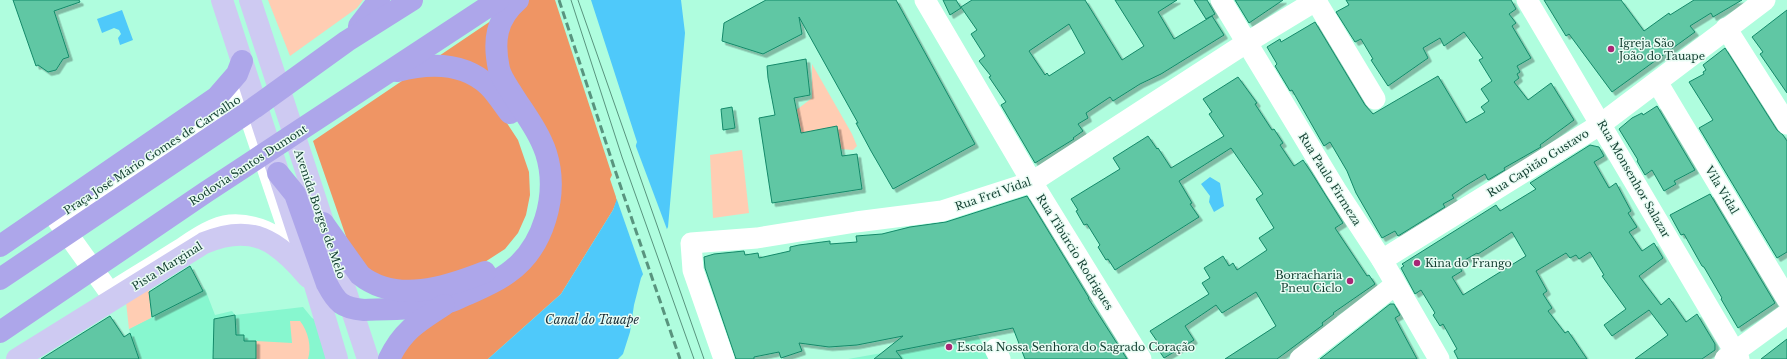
<svg xmlns="http://www.w3.org/2000/svg" width="1787" height="359" font-family="'Libre Baskerville',serif">
<defs>
<filter id="shadow"><feDropShadow dx="3.5" dy="3.5" stdDeviation="0" flood-color="#0004"/></filter>
</defs>
<rect width="100%" height="100%" fill="#affdde"/>
<g fill="#87f7cf">
<path d="M205,289L215,315L232,311L235,315L303,307L312,318L316,320L330,359H139L129,329Z"/>
<path d="M978,336L991,359H848Z"/>
</g>
<g fill="#ffcdb3">
<path d="M268,0H363L357,8L290,56Z"/>
<path d="M812,64L852,134L857,146L853,150L840,149L806,153L795,111L812,98Z"/>
<path d="M742,150L749,213L713,218L710,155Z"/>
<path d="M149,286L151,318L129,329L126,302Z"/>
<path d="M290,321H300C308,331 312,347 308,359H256V341L292,343Z"/>
</g>
<path fill="#ef9564" d="M522,0H555L612,175L610,179L617,200L613,210L561,294L488,359H396L418,328L493,291L554,219L531,109L501,114L518,140L529,172L530,195L526,215L518,233L505,249L474,269L429,283L375,278L350,248L313,141Z"/>
<g fill="#4fc9fa">
<path d="M591,0H681L685,33L668,227L641,278L634,305L630,332L623,354L618,359H488L561,294L613,210L637,142Z"/>
<path d="M122,10L133,40L120,45L118,38L121,34L119,30L114,28L102,33L97,19Z"/>
<path d="M1210,177L1220,183L1224,206L1214,212L1209,202L1210,196L1201,184Z"/>
</g>
<path fill="#affdde" d="M635,144L668,232L644,277L616,197Z"/>
<g fill="#61c7a4" stroke="#128969" fill-rule="evenodd" filter="url(#shadow)">
<path d="M13,0H79L80,2L54,11L69,57L63,59L56,70L48,72L38,65L36,66Z"/>
<path d="M766,0H896L975,144L893,189L871,151L856,123H858L799,17L802,34L763,54L722,41L724,23Z"/>
<path d="M943,0H956L961,8L950,15Z"/>
<path d="M972,0H1085L1122,60L1144,46L1115,0H1177L1158,12L1174,39L1212,16L1224,35L1161,74L1140,84L1113,101L1110,97L1086,113L1088,118L1078,124L1083,131L1073,138L1074,139L1035,163L1001,105L1006,102L989,77L991,76L979,61L985,56L971,34L977,30L961,7ZM1069,24L1085,53L1049,76L1047,73L1045,75L1029,51Z"/>
<path d="M1194,0H1207L1215,14L1206,19Z"/>
<path d="M1235,0H1283L1249,23Z"/>
<path d="M1346,0H1511L1516,9L1509,14L1516,23L1512,26L1531,58L1517,66L1520,72L1517,74L1519,78L1514,82L1528,100L1551,83L1574,120L1540,145L1541,147L1504,168L1505,170L1488,180L1485,174L1465,186L1452,195L1454,198L1443,204L1445,207L1398,236L1395,231L1382,238L1356,193L1347,171L1330,142L1324,146L1292,90L1290,91L1275,66L1277,64L1267,47L1280,39L1281,42L1315,22L1365,105L1373,114L1438,76L1466,123L1485,112L1481,107L1489,101L1481,89L1492,81L1479,60L1483,58L1464,32L1444,46L1440,38L1423,48L1428,58L1388,86L1371,60L1373,59L1361,39L1355,42L1336,12L1349,5Z"/>
<path d="M1544,0H1621L1644,31L1669,13L1670,15L1694,0H1742L1713,17L1711,13L1690,26L1695,32L1612,92L1569,34L1566,36Z"/>
<path d="M1787,10V93L1760,54L1763,52L1752,37Z"/>
<path d="M1725,48L1777,130L1783,135L1787,141V252L1777,258L1699,128L1713,120L1689,82L1704,74L1703,72L1706,70L1703,65Z"/>
<path d="M806,59L810,95L794,98L801,133L837,126L842,156L857,154L862,189L772,203L759,118L775,115L768,78L767,66Z"/>
<path d="M1238,77L1257,103L1255,104L1272,130L1274,129L1283,143L1280,145L1294,166L1303,160L1311,172L1343,223L1335,228L1367,276L1369,275L1375,284L1333,313L1334,314L1322,323L1323,325L1277,359H1225L1276,326L1256,292L1222,313L1216,305L1185,326L1194,340L1164,358L1156,346L1159,344L1150,331L1209,294L1202,283L1210,278L1204,268L1223,256L1229,266L1233,263L1237,270L1267,250L1259,238L1274,228L1256,199L1263,194L1231,148L1179,181L1192,203L1190,204L1199,217L1115,270L1108,259L1106,260L1098,247L1100,245L1087,224L1084,225L1076,211L1078,210L1071,199L1120,169L1113,158L1148,136L1157,149L1158,148L1171,168L1224,136L1209,114L1212,112L1203,99Z"/>
<path d="M1657,106L1695,170L1674,181L1676,184L1664,191L1652,170L1645,175L1637,161L1638,160L1619,129L1632,118L1642,113L1643,115Z"/>
<path d="M732,107L735,128L723,130L721,109Z"/>
<path d="M1590,145L1599,147L1604,156L1594,162L1609,188L1616,183L1631,211L1628,213L1637,227L1629,232L1642,251L1654,243L1663,258L1639,276L1661,305L1669,298L1686,322L1697,314L1715,344V350L1702,359H1635L1668,335L1649,310L1612,336L1604,325L1626,309L1602,276L1604,275L1590,252L1579,259L1576,255L1570,258L1566,253L1536,271L1547,291L1543,294L1552,308L1548,311L1565,333L1568,331L1587,359H1458L1454,351L1457,349L1443,324L1440,326L1433,315L1435,313L1421,290L1415,294L1401,268L1404,266L1402,264L1496,205L1500,211L1536,189L1530,183ZM1512,232L1526,256L1463,295L1452,277L1462,271L1458,264L1477,253L1478,254Z"/>
<path d="M1710,194L1775,303L1738,328L1721,299L1722,298L1704,267L1702,266L1684,234L1681,235L1670,215Z"/>
<path d="M1027,196L1089,298H1088L1127,359H1025L1013,328L896,351L902,359H874L903,336L857,345L829,347L799,343L802,351L781,358L779,352L754,357V359H736L705,268L704,257L714,254L744,251L745,255L758,253L759,258L790,251V247L799,245L830,241V244L857,242L856,236L882,234L910,227L946,222Z"/>
<path d="M190,266L203,291L152,317L149,292Z"/>
<path d="M1390,304H1394L1400,315L1395,318L1417,359H1320Z"/>
<path d="M235,315L236,335H244V341H256V359H213L214,319Z"/>
<path d="M110,316L124,337L130,333L139,359H41Z"/>
<path d="M1787,339V359H1761Z"/>
</g>
<g fill="none" stroke-linecap="round" stroke-linejoin="round">
<g stroke="#fff" stroke-width="21">
<path d="M925,0L1032,182L1141,359"/>
<path d="M1221,0L1336,190L1382,260L1439,359"/>
<path d="M1527,0L1739,359"/>
<path d="M1316,1L1375,99"/>
<path d="M1726,28L1787,124"/>
<path d="M1657,82L1787,299"/>
<path d="M242,93L295,250C276,235 256,223 230,225C211,227 192,242 176,252C154,266 132,279 110,293L56,218Z"/>
<path d="M1382,260L1601,124L1765,0"/>
<path d="M995,349L1000,359"/>
<path d="M724,359L693,270L691,243L757,238L856,222L942,211L1032,182L1246,43L1317,0"/>
<path d="M1300,359L1395,285"/>
<path d="M1725,359L1787,314"/>
</g>
<g stroke="#cecaf2" stroke-width="22">
<path d="M222,0L315,285L337,359"/>
<path d="M250,0L368,359"/>
<path d="M17,359L204,243C252,223 277,240 308,277"/>
</g>
<g stroke="#ada6ea" stroke-width="22">
<path d="M359,26L379,0"/>
<path d="M397,71C428,63 464,62 489,86C497,94 503,104 510,113"/>
<path d="M278,173L295,194L327,284C337,303 342,308 364,310C390,309 419,309 445,303C453,302 460,297 468,294C481,288 496,282 508,273C544,248 559,194 546,153C539,132 525,114 513,95C508,87 501,78 499,69C493,41 496,19 518,0"/>
<path d="M323,223L360,275C396,304 447,287 485,272"/>
<path d="M0,246L217,97L237,74L242,61"/>
<path d="M0,279L254,108L347,41L412,0"/>
<path d="M0,332L206,192L498,0"/>
<path d="M389,359C402,331 419,321 444,305"/>
</g>
<g stroke="#59947e" stroke-width="1">
<path d="M571,0L622,157L694,359"/>
<path d="M578,0L704,359"/>
</g>
<path stroke="#59947e" stroke-width="3" stroke-dasharray="8 4" stroke-linecap="butt" d="M559,0L615,170L680,359"/>
</g>
<g fill="#a82775" stroke="#e9fcf4" stroke-width="1.5">
<circle cx="1611" cy="49" r="4"/>
<circle cx="1417" cy="263" r="4"/>
<circle cx="1350" cy="281" r="4"/>
<circle cx="949" cy="347" r="4"/>
</g>
<g text-anchor="middle" stroke-width="3" stroke-linejoin="round" paint-order="stroke">
<g font-size="11" fill="#133f31" stroke="#e9fcf4" text-anchor="start">
<text x="1619" y="47">Igreja São<tspan x="1619" dy="13">João do Tauape</tspan></text>
<text x="1425" y="267">Kina do Frango</text>
<text x="1342" y="279" text-anchor="end">Borracharia<tspan x="1342" dy="13">Pneu Ciclo</tspan></text>
<text x="957" y="351">Escola Nossa Senhora do Sagrado Coração</text>
</g>
<g font-size="11" fill="#133f31" stroke="#e9fcf4">
<text transform="translate(152 155) rotate(-33)" y="4">Praça José Mário Gomes de Carvalho</text>
<text transform="translate(1538 163) rotate(-32)" y="4">Rua Capitão Gustavo</text>
<text transform="translate(248 165) rotate(-33)" y="4">Rodovia Santos Dumont</text>
<text transform="translate(1330 179) rotate(58)" y="4">Rua Paulo Firmeza</text>
<text transform="translate(1634 179) rotate(60)" y="4">Rua Monsenhor Salazar</text>
<text transform="translate(1722 190) rotate(59)" y="4">Vila Vidal</text>
<text transform="translate(993 194) rotate(-19)" y="4">Rua Frei Vidal</text>
<text transform="translate(320 214) rotate(71)" y="4">Avenida Borges de Melo</text>
<text transform="translate(1075 252) rotate(58)" y="4">Rua Tibúrcio Rodrigues</text>
<text transform="translate(167 266) rotate(-32)" y="4">Pista Marginal</text>
</g>
<g font-size="12" font-style="italic" fill="#1b2f39" stroke="#e9fcf4">
<text x="592" y="324">Canal do Tauape</text>
</g>
</g>
</svg>
